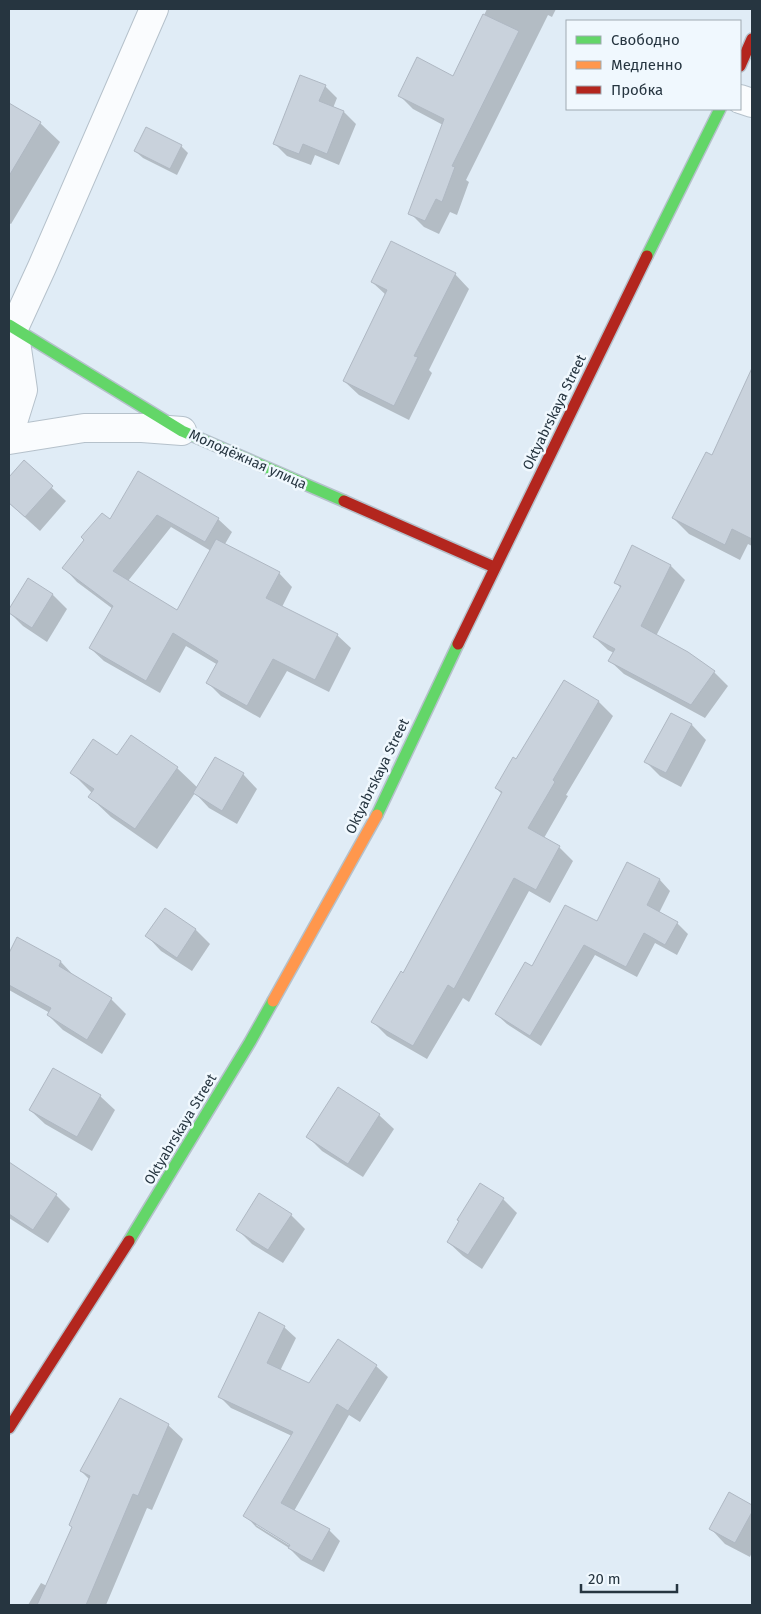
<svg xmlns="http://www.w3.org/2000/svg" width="761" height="1614" font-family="'Fira Sans',sans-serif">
<rect width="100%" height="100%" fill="#e0ecf6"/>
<g fill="#0003" fill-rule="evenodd">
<path d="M487,9H556L552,17L548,15L466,180L469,182L457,215L450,212L439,234L424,227L410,213L443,125L413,109L399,95L454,77Z"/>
<path d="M325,86L337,98L333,108L344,112L356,124L339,165L315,155L311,165L287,156L275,144Z"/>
<path d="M9,104L40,123L60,142L11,224L9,223Z"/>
<path d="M181,146L188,153L177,175L143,158L135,151Z"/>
<path d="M455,274L469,289L429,370L432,373L409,420L359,395L344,381L386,295L372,282Z"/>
<path d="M752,371V546L748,544L740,560L689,534L673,518L713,457Z"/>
<path d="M24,462L66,501L40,531L9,503V478Z"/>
<path d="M138,473L218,519L232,532L225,544L279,573L292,587L282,607L337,635L351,648L329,692L287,671L260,718L221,696L208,683L218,665L186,646L160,693L104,661L90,648L113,609L77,582L64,568L110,521ZM171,527L211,551L178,612L128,581Z"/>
<path d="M633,547L671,566L685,580L656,636L714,672L728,686L705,718L624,674L610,661L614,653L608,650L594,637L621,588L616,583Z"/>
<path d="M28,580L53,595L67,609L47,642L23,626L9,612Z"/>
<path d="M565,682L599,702L613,716L566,795L568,796L544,838L559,847L573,861L550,903L529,891L469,1002L463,998L427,1059L387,1036L373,1022L403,974L502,794L496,788L517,761Z"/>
<path d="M671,714L692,725L706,740L681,787L660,776L646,762Z"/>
<path d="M118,757L177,768L198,788L243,774L257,789L237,824L209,808L195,793L157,849L111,817L90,797L92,793L72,773Z"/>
<path d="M628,864L660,880L670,891L659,913L677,923L688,934L677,955L655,943L637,977L595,955L541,1046L507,1024L496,1014L532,967L597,923Z"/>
<path d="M165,910L196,930L210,944L192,971L161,951L147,936Z"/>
<path d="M18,939L61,962L75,977L111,999L126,1014L102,1054L63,1030L48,1015L50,1013L9,990V956Z"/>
<path d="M100,1096L115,1110L92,1151L45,1124L30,1110Z"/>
<path d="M379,1115L394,1129L363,1177L322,1151L307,1136Z"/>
<path d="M18,1169L56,1195L70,1209L48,1243L9,1218V1183Z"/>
<path d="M503,1199L517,1213L482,1269L463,1256L448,1242L461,1222Z"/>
<path d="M291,1215L305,1229L283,1263L252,1244L238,1230Z"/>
<path d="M284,1327L296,1338L280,1371L310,1384L376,1366L388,1377L360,1422L349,1415L294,1511L329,1530L340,1541L324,1572L301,1560L289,1548L256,1527L245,1515L292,1436L231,1408L220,1397ZM256,1522L296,1547L295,1549L256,1525Z"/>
<path d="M168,1425L183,1439L152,1510L147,1508L106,1605H28L41,1583L47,1586L73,1527L90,1480L81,1471Z"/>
<path d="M729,1494L752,1506V1552L750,1557L725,1544L711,1529Z"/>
</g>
<g fill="#c9d2dc" stroke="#afb8c3">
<path d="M483,14L519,31L452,166L455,167L442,202L436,199L425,221L408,214L444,119L398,96L417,57L453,76Z"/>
<path d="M300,75L326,85L319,101L344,111L327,154L303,144L299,154L273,144Z"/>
<path d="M9,103L41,122L9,176Z"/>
<path d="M146,127L182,145L170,169L134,151Z"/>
<path d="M391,241L456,273L414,356L418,357L394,406L343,381L387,290L371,282Z"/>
<path d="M752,368V539L732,529L725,545L672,518L706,452L712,455Z"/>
<path d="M24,460L53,486L25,517L9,503V477Z"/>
<path d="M138,471L219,518L205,542L157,515L113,571L177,610L216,539L280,572L266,598L338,634L315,680L273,659L247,706L206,683L218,661L173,633L146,681L89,648L113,606L62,568L84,540L81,537L102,513L110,519Z"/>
<path d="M632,545L671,565L641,626L688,652L715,671L691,705L608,661L615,649L593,637L621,586L614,583Z"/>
<path d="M28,578L53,594L32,628L9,613V609Z"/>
<path d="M564,680L599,701L553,780L555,782L528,828L560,846L536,890L514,878L454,989L448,985L413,1046L371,1022L401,971L403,973L502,792L495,788L513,757L516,759Z"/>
<path d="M671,713L692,724L666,773L644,762Z"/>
<path d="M131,735L178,767L135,829L88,797L94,789L70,773L93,739L117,755Z"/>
<path d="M215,757L244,773L222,811L193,793Z"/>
<path d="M627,862L660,879L647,905L678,922L665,945L644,933L626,967L584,945L530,1036L495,1014L525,962L532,966L565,905L597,921Z"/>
<path d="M165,908L196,929L177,958L145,936Z"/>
<path d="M17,937L61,961L59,966L112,998L87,1040L47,1015L51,1008L9,985V953Z"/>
<path d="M53,1068L101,1095L77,1137L29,1110Z"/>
<path d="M338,1087L380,1114L348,1164L306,1137Z"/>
<path d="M9,1162L57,1194L33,1230L9,1214Z"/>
<path d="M480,1183L504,1198L468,1255L447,1242L459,1221L457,1220Z"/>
<path d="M259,1193L292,1214L268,1250L236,1230Z"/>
<path d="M259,1312L285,1326L267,1363L309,1383L338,1339L377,1365L348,1411L337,1404L281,1503L330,1529L312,1561L288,1548L290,1545L243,1516L293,1432L218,1397Z"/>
<path d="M120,1398L169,1424L138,1496L133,1494L86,1605H37L72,1527L69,1525L90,1476L80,1471Z"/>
<path d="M729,1492L752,1505V1512L735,1543L709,1529Z"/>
</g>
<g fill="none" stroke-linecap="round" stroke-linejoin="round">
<defs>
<g id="street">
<path d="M740,99L752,103"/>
<path d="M9,435L23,390L14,328L42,267L154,9"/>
<path d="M9,440L84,428H142L182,431"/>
</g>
<g id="fast">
<path d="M647,256L720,109"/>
<path d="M9,325L182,431L344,501"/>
<path d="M377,815L458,644"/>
<path d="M129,1241L250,1042L273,1001"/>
</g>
<path id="slow" d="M273,1001L377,815"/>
<g id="jam">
<path d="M740,66L752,39"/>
<path d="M344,501L494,567"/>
<path d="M458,644L647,256"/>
<path d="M9,1428L129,1241"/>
</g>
</defs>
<use href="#street" stroke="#b5c1cb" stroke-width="30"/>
<use href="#fast" stroke="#b5c1cb" stroke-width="14"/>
<use href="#slow" stroke="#b5c1cb" stroke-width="14"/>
<use href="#jam" stroke="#b5c1cb" stroke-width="14"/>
<use href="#street" stroke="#fafcfe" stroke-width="28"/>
<use href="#fast" stroke="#63d668" stroke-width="11"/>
<use href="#slow" stroke="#ff974d" stroke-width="11"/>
<use href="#jam" stroke="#b3261e" stroke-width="11"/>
</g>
<g text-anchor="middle" stroke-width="5" stroke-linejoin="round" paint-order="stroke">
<g font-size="14" fill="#263540" stroke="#f0f8fe">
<text transform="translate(554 412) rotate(-64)" y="5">Oktyabrskaya Street</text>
<text transform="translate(248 459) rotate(24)" y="5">Молодёжная улица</text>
<text transform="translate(377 776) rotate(-64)" y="5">Oktyabrskaya Street</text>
<text transform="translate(180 1129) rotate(-59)" y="5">Oktyabrskaya Street</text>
</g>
</g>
<rect width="761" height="1614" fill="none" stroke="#263540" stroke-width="20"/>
<rect x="566" y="20" width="175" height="90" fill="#f0f8fe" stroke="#9faab2"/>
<rect x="576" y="36" width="25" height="8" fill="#63d668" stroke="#9faab2"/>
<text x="611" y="45" font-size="15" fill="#263540">Свободно</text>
<rect x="576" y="61" width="25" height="8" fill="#ff974d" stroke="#9faab2"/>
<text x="611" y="70" font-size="15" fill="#263540">Медленно</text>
<rect x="576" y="86" width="25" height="8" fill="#b3261e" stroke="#9faab2"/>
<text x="611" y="95" font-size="15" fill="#263540">Пробка</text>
<path d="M581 1584v8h96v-8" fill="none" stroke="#263540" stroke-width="2.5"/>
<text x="588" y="1584" font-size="15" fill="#263540" stroke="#f0f8fe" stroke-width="4" paint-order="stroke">20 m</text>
</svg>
